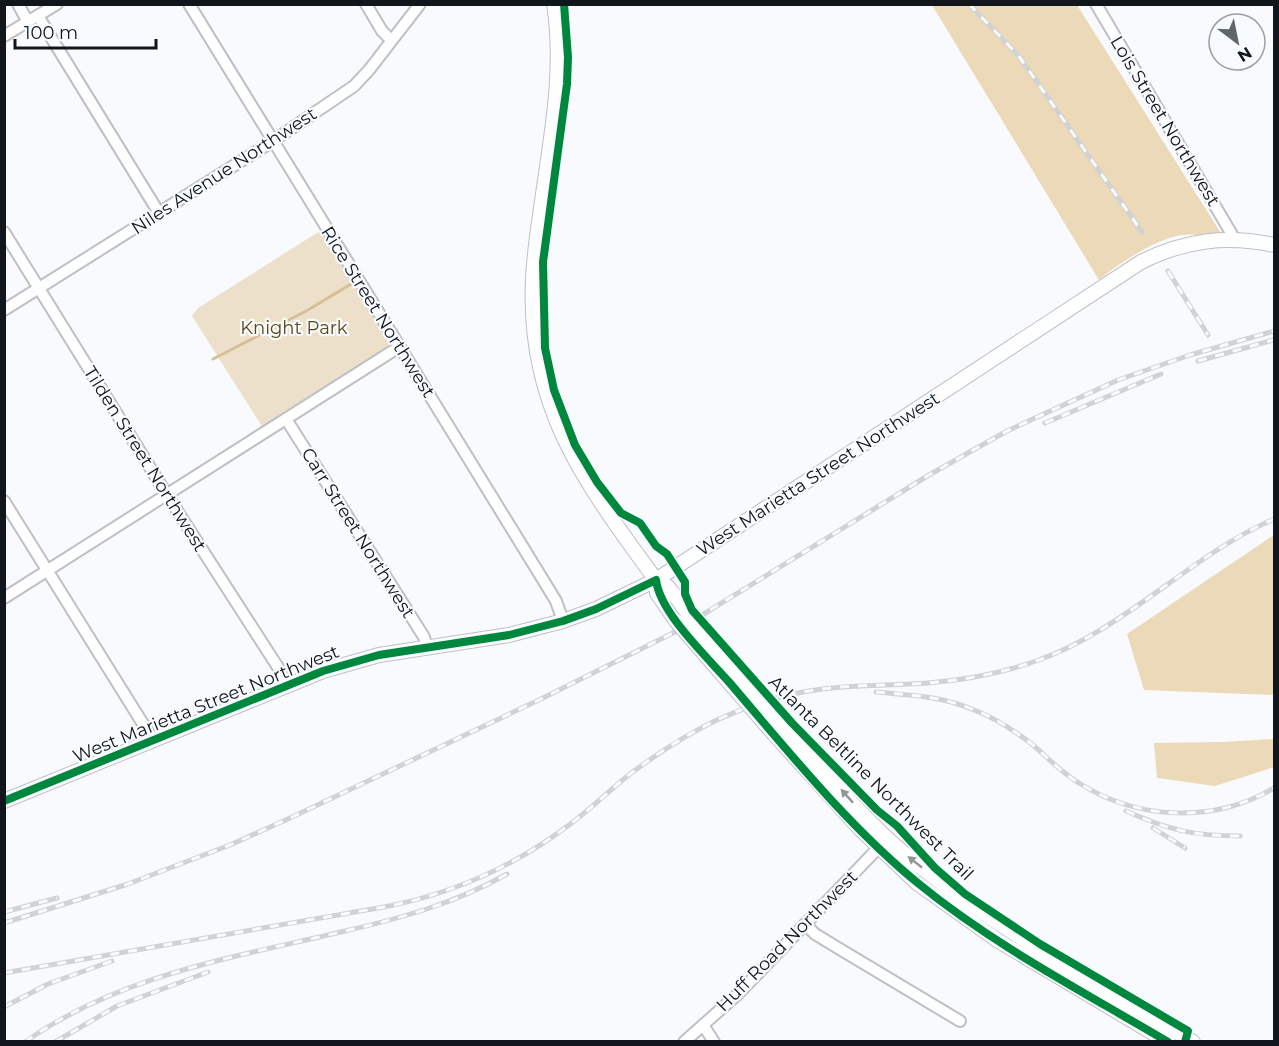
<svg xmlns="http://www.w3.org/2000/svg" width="1279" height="1046" font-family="Montserrat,sans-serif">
<rect width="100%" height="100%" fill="#f8fafd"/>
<path fill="#ece0ca" d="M320,231L392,346L263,428L192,316L198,308Z"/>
<g fill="#ebd9b8">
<path d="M932,5H1077L1224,238C1211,237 1194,233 1181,235C1154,240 1119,263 1099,280Z"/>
<path d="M1274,535V695L1144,690L1127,634Z"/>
<path d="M1274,739V767L1215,786L1157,778L1154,743L1224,742Z"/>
</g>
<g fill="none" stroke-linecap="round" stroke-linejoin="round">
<path stroke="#d6bf95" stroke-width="3" d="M213,359L308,310L356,281"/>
<defs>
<g id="street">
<path d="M18,4L28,22"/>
<path d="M189,4L556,601L563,621"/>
<path d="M366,4L382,31L391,40"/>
<path d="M1096,4L1234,238"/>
<path d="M38,16L159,213"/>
<path d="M4,36L57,4"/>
<path d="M4,232L167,495L281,672L286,686"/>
<path d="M4,310L273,141L354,86L369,70L420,4"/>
<path d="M286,419L424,637L427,648"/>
<path d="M4,501L153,740"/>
<path d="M4,598L399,347"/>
<path d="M805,924L815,934L838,948L960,1021"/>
<path d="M703,1025L714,1042"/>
<path d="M684,1042L739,993L883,843"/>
</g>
<g id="secondary">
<path d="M554,4C564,68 552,131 543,194C539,223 534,251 533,280C527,407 585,483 656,580L668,587L676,597"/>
<path d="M656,580L657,593L676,621"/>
<path d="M784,726C823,769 861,818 906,855C994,928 1096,983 1193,1042"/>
<path d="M774,734L860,829L917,883L997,940L1168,1042"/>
<path d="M4,801L323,671L379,655L509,635L563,621L596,609L656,580L1141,262C1185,240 1226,235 1274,245"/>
</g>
</defs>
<use href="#street" stroke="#bdc0c5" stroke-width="14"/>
<use href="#secondary" stroke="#bdc0c5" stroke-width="16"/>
<use href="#street" stroke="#fefeff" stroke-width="10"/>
<use href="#secondary" stroke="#fefeff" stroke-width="14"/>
<defs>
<g id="rail">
<path d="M969,4L1018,55L1142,232"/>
<path d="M1168,271L1208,335"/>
<path d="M1198,361L1273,340"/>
<path d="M1045,423L1161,374"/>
<path d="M876,692C909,695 943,696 974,710C995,718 1015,731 1033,745C1048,758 1062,773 1079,783C1137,820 1214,824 1274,788"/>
<path d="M1126,811C1169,830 1193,836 1240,836"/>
<path d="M1153,828L1185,848"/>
<path d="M4,912L57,898"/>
<path d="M4,923L128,884L230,845L290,818L543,698L673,633L929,475L1007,431L1118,380L1190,355L1274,331"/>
<path d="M4,973L384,907C453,894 517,865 573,822C593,807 611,789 630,774C658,753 687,734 719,719C748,706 778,696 809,691C848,684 889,686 928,683C964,680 1002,673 1036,661C1125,630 1189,556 1274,519"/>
<path d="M4,1007L48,984L112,961"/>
<path d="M25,1042C119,975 236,957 345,931C402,918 456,903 507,874"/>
<path d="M55,1042L117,1006L208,972"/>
</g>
</defs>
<use href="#rail" stroke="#d1d2d3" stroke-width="5"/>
<use href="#rail" stroke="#f7fafe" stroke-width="3" stroke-dasharray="9" stroke-linecap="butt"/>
<defs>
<g id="secondary-bridge">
<path d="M676,597L691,618L784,726"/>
<path d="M676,621L774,734"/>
</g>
</defs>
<use href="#secondary-bridge" stroke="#bdc0c5" stroke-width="16" stroke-linecap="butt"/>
<use href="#secondary-bridge" stroke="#fefeff" stroke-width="14"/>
<defs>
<g id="cycleway">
<path d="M564,4L568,57L567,84L543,262L545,348L554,390L575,445L597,482L621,513L640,523L656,546L667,554L685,582V594L692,610L792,723L877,810L897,826L935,868L965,894L1040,944L1188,1031L1185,1042"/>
<path d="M4,801L323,671L379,655L509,635L563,621L596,609L656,580C660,613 707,657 729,682C788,751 848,826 919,884C995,946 1084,992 1168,1042"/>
</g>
</defs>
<use href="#cycleway" stroke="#f7fafe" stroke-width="11"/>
<use href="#cycleway" stroke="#00873e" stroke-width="8"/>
</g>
<defs><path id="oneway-solid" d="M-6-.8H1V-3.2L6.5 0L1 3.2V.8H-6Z" transform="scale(1.5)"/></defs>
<g fill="#939699">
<use href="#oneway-solid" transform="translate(847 796) rotate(-132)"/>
<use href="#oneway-solid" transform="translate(915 862) rotate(-142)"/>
</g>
<g text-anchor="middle" stroke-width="4.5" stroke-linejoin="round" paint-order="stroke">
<g font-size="18" fill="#10161c" stroke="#f7fafe">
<text transform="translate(1165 121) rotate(59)" y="6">Lois Street Northwest</text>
<text transform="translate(224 171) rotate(-33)" y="6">Niles Avenue Northwest</text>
<text transform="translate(378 312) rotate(58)" y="6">Rice Street Northwest</text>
<text transform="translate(145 459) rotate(58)" y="6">Tilden Street Northwest</text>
<text transform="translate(818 474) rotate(-33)" y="6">West Marietta Street Northwest</text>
<text transform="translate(358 533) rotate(58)" y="6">Carr Street Northwest</text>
<text transform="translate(206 704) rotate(-22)" y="6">West Marietta Street Northwest</text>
<text transform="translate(871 778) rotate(45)" y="6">Atlanta Beltline Northwest Trail</text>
<text transform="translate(787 941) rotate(-45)" y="6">Huff Road Northwest</text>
</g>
<g font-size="18" fill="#5d4615" stroke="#f7fafe">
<text x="294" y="334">Knight Park</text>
</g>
</g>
<rect width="1279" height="1046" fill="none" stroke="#10161c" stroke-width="12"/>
<g transform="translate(1237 42) rotate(148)"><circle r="28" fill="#f7fafe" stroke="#9b9fa4" stroke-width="1.5"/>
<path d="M0-4.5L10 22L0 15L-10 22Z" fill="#61666b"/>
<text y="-9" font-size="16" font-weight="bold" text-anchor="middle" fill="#10161c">N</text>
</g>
<path d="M15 39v9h141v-9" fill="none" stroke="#10161c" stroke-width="3"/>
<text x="24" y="39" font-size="18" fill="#10161c" stroke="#f7fafe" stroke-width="4.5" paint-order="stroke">100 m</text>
</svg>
